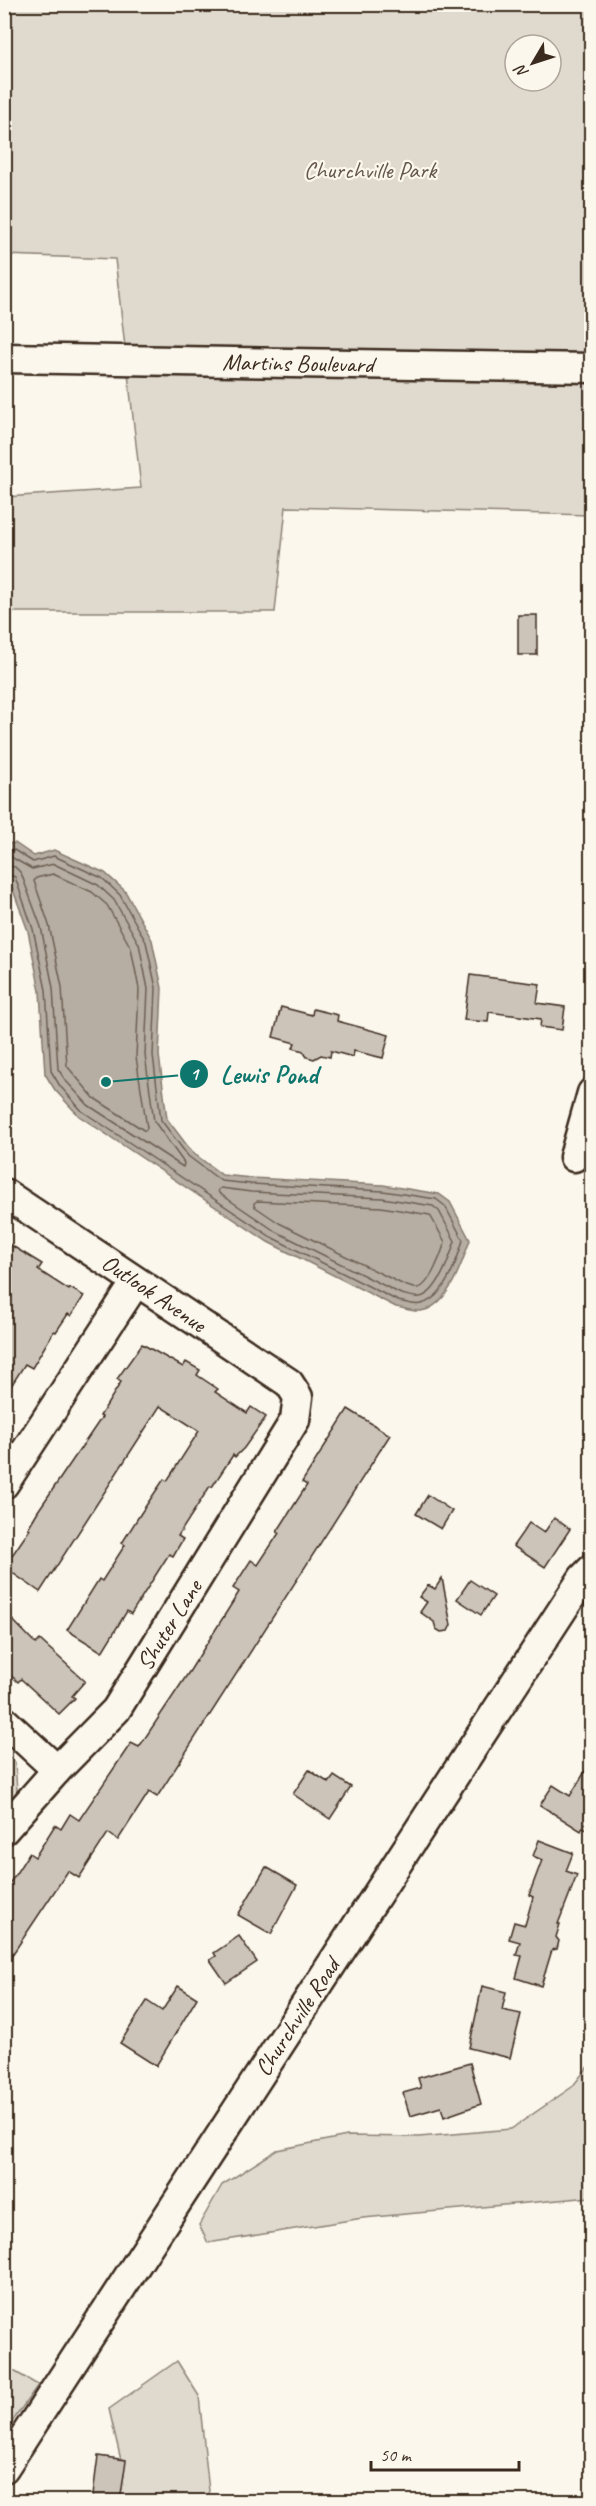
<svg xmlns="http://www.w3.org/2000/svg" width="596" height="2506" font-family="Caveat,sans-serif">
<rect width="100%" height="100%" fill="#fbf7ec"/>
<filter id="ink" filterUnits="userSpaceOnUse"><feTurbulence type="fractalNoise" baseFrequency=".0167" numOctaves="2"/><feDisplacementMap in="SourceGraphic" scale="12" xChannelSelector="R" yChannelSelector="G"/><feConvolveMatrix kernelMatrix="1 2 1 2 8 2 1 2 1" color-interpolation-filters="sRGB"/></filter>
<g filter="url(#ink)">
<g fill="#dfd9ce" stroke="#8d8276" stroke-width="1.5" fill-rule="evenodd">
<path d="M588,4L591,6V515L286,507L275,612H5V497L141,488L115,259L5,255V5ZM515,45H551V81H515Z"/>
<path d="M4,1752L15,1762L17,1791L5,1806Z"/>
<path d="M591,2063V2197L363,2218L208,2243L199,2225L222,2185L277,2150L347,2136L419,2137L511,2129L572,2087Z"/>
<path d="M177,2361L199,2396L210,2501H120L124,2473L109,2409Z"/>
<path d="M5,2366L38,2385L5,2432Z"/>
</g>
<path fill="#b6aea2" stroke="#85796d" stroke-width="1.5" d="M15,843L34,856L54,850L105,873L125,891L152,940L162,988L159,1055L167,1119L192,1152L222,1175L252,1178L383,1185L439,1194L450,1202L470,1240C462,1263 448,1308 420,1311C413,1312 403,1308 396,1307L268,1242L79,1116L55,1090L45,1074L40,991L28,931L9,879L5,877V844Z"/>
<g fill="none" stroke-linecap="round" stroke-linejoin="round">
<g stroke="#6c5f53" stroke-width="1.5">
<path d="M4,850H14L33,862L54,856L102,878L120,895L146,942L156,988L153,1055L161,1120L188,1156L221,1181L251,1184L383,1191L436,1199L445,1206L463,1240C457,1261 444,1299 421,1304C414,1306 405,1302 398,1301L271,1237L82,1111L60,1086L51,1071L46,990L33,929L15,877L4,872"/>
<path d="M4,857H11L32,869L54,864L98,885L114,900L139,944L148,989L145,1055L154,1121L184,1163L183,1167L88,1105L66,1081L58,1069L53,988L41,927L21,873L15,867L4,865"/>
<path d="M53,874L92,892L107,905L131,948L139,989L136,1057L147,1128L145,1131L94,1098L67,1066L62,987L49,925L34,881L36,878Z"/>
<path d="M221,1188L251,1192L382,1198L433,1206L439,1211L455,1241C450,1256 438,1294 420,1297C414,1298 407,1295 401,1294L275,1231L219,1193L218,1190Z"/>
<path d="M257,1201L381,1207L430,1215L445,1242C442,1252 430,1286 418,1288C414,1289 408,1286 404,1285L279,1223L254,1206V1203Z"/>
</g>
</g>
<g fill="#ccc4b9" stroke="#3b2a1e" stroke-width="1.5">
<rect x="518" y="615" width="19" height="40"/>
<path d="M470,975L540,984L537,1003L565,1007L562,1030L540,1027L541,1019L489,1012L488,1022L464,1020Z"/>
<path d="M281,1007L312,1015L313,1009L338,1015L337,1021L389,1035L383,1058L354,1051L353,1057L331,1051L330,1057L321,1055L314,1059L307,1057L303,1051L293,1048L295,1043L273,1037Z"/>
<path d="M4,1241L42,1264L38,1270L69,1290L70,1288L84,1296L71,1316L68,1314L56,1332L54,1331L32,1368L25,1364L4,1397Z"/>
<path d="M142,1344L183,1367L186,1362L200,1370L197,1375L218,1389L215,1392L247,1413L251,1407L266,1417L244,1448L235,1457L233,1455L212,1487L210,1486L178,1536L183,1539L173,1556L169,1554L131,1614L127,1611L102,1652L67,1630L99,1579L102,1581L125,1545L122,1543L141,1513L164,1479L167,1481L199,1431L160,1406L40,1592L4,1567L30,1529L28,1528L38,1511L102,1417L100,1416L121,1382L117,1379Z"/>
<path d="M348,1409L390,1435L157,1797L149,1792L118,1840L108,1833L79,1878L68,1871L4,1967V1892L29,1853L35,1857L55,1825L61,1829L70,1814L79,1820L131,1743L139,1747L191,1669L239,1592L233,1588L251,1560L258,1565L279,1533L277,1532L307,1485L302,1482Z"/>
<path d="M428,1495L452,1511L441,1529L416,1514Z"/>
<path d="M554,1518L570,1529L545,1567L513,1546L529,1523L544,1533Z"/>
<path d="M442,1578L451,1625L448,1631L441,1632L436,1629L434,1622L420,1612L427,1602L419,1597L428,1585L435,1589Z"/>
<path d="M470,1580L494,1596L481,1615L457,1599Z"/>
<path d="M4,1611L36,1644L40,1640L85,1681L72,1696L75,1698L59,1714L21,1679L18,1682L4,1669Z"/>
<path d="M591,1762V1833L583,1827L581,1831L540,1805L553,1785L570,1796Z"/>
<path d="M309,1770L329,1783L334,1776L351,1787L330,1819L293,1794Z"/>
<path d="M539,1840L573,1853L566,1871L577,1875L558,1924H560L556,1937L559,1941L557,1949L552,1950L541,1986L516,1978L522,1956L516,1955L520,1942L509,1939L514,1922L525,1925L533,1897L529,1895L542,1860L533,1856Z"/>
<path d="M266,1867L297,1885L271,1934L238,1915Z"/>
<path d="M239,1936L257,1962L226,1983L210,1960L216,1956L214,1953Z"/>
<path d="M178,1986L197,1998L156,2066L120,2043L147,2001L162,2011Z"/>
<path d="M482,1986L506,1992L502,2010L521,2014L510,2058L469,2048Z"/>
<path d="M470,2063L481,2104L444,2117L441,2107L410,2116L403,2093L421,2088L418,2078Z"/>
<path d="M98,2456L126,2460L120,2502H92Z"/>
</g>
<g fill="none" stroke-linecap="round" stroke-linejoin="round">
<defs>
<g id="minor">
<path d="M4,358L592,368"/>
<path d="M574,1157L592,1093"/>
<path d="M4,1193L289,1383L298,1397L295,1420L116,1710L57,1770L4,1830"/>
<path d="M4,1484L136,1282"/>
<path d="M4,1721L57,1770"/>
<path d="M4,2468L583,1578L592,1569"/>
</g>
</defs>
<use href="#minor" stroke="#3b2a1e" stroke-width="33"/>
<use href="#minor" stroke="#fbf7ec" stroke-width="28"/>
</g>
</g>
<g text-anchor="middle" stroke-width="4.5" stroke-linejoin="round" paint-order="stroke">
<g font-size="24" fill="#64564a" stroke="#fbf7ec">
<text x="370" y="178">Churchville Park</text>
</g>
<g font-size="24" fill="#3b2a1e" stroke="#fbf7ec">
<text transform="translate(298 363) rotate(1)" y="8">Martins Boulevard</text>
<text transform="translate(154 1293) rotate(34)" y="8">Outlook Avenue</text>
<text transform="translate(169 1625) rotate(-58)" y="8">Shuter Lane</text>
<text transform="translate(297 2017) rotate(-57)" y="8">Churchville Road</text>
</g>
</g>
<path fill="none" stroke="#0f766e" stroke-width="2" d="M106 1082L194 1074"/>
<g fill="#0f766e" stroke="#fbf7ec" stroke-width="2">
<circle cx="106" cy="1082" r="6"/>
<circle cx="194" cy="1074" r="15"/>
</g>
<g font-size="18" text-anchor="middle" font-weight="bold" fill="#fff">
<text x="194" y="1080">1</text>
</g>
<g font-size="26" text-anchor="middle" font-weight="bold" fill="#0f766e" stroke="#fbf7ec" stroke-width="4.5" stroke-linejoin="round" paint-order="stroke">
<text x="269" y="1083">Lewis Pond</text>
</g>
<rect width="596" height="2506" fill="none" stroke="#fbf7ec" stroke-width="24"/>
<rect x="12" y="12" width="572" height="2482" fill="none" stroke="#3b2a1e" stroke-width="2" filter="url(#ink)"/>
<g transform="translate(533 63) rotate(231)"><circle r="28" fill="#fbf7ec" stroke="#aea59a" stroke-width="1.5"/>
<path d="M0-4.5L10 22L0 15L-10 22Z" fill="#3b2a1e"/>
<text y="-9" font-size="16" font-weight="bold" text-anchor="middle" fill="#3b2a1e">N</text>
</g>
<path d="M371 2461v9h148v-9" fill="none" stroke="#3b2a1e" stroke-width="3"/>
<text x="380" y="2461" font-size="18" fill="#3b2a1e" stroke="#fbf7ec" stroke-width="4.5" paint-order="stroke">50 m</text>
</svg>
